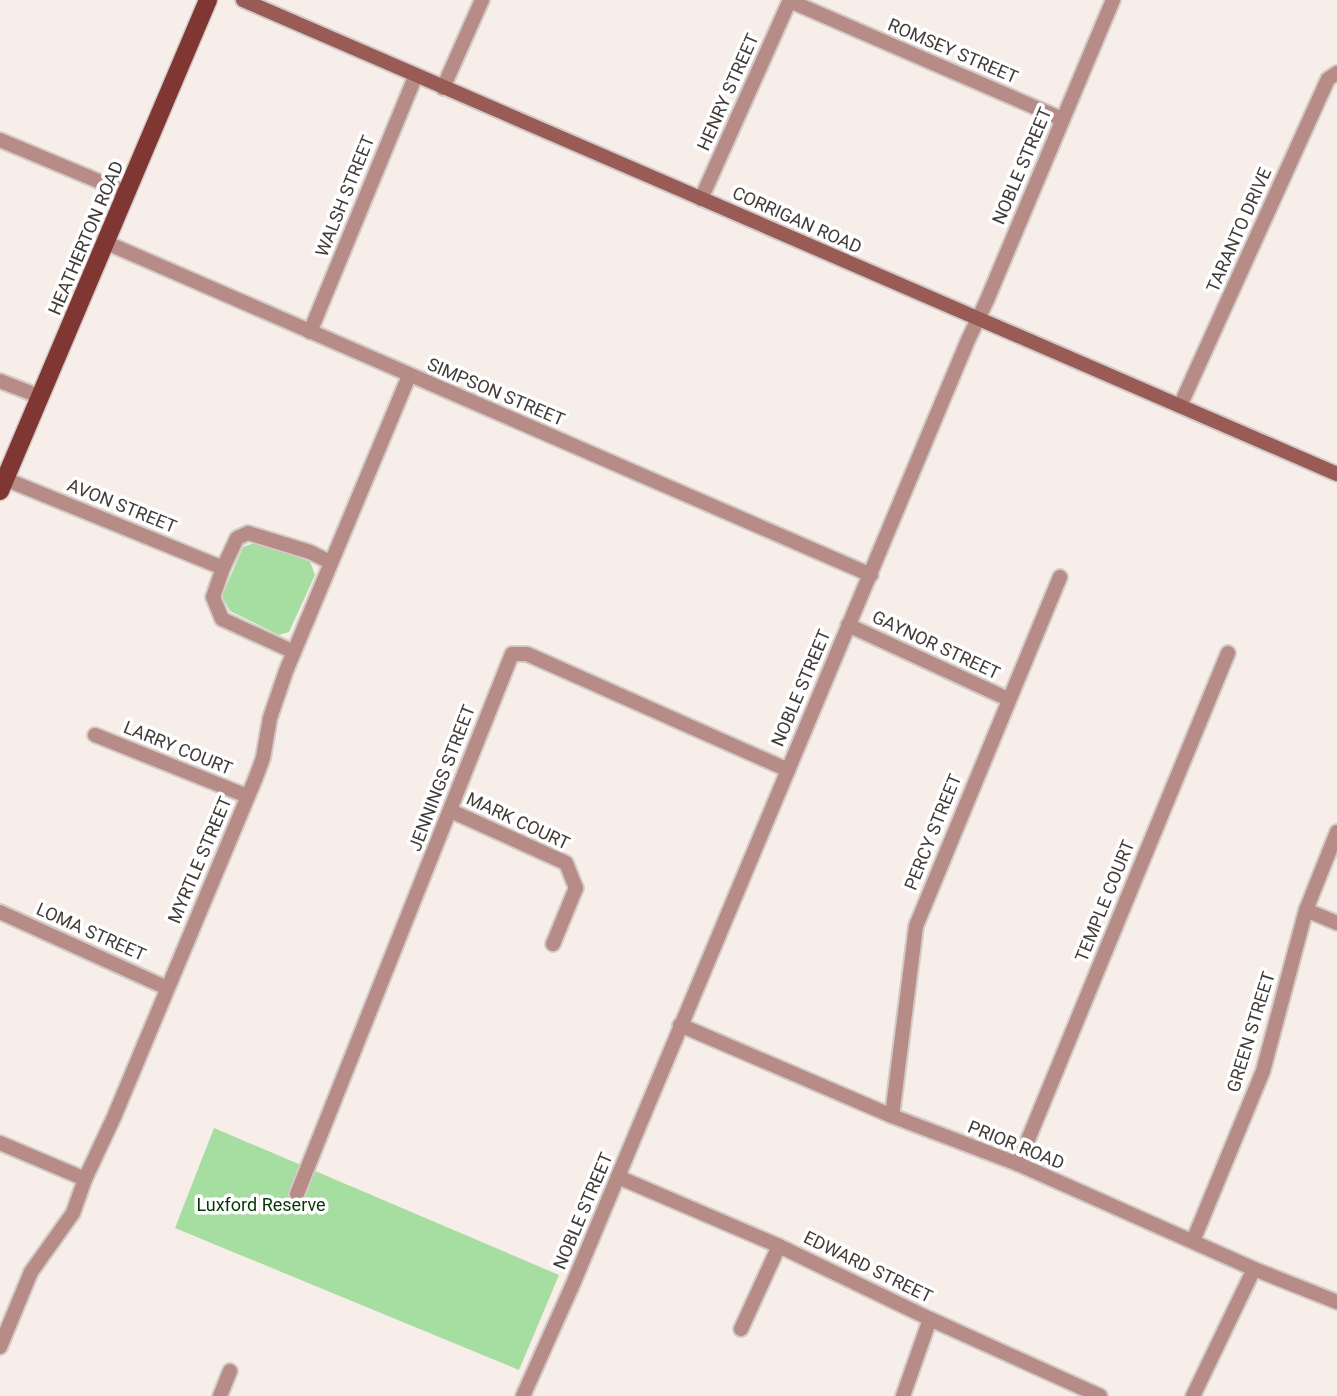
<svg xmlns="http://www.w3.org/2000/svg" width="1337" height="1396" font-family="Roboto,sans-serif">
<rect width="100%" height="100%" fill="#f7ede9"/>
<g fill="#a6dda1">
<path d="M260,541L310,562L315,575L289,632L279,635L230,611L222,596L243,547Z"/>
<path d="M214,1128L559,1275L519,1370L175,1228Z"/>
</g>
<g fill="none" stroke-linecap="round" stroke-linejoin="round">
<defs>
<g id="street">
<path d="M790,1L1062,119"/>
<path d="M443,88L482,0"/>
<path d="M0,140L127,193"/>
<path d="M701,199L790,0"/>
<path d="M107,243L871,575"/>
<path d="M310,332L416,75"/>
<path d="M0,381L41,397"/>
<path d="M1180,406L1328,79L1337,73"/>
<path d="M5,479L223,568L213,597L222,619L294,652"/>
<path d="M223,568L237,538L248,533L310,552L330,562"/>
<path d="M848,625L1008,699"/>
<path d="M95,735L247,796"/>
<path d="M451,811L566,863L576,888L553,944"/>
<path d="M1306,910L1337,923"/>
<path d="M0,912L167,988"/>
<path d="M680,1025L892,1116L1018,1164L1254,1269L1337,1302"/>
<path d="M892,1116L916,926L1060,577"/>
<path d="M0,1143L85,1179"/>
<path d="M1018,1164L1228,653"/>
<path d="M618,1177L779,1246L930,1319L1100,1396"/>
<path d="M297,1194L512,654H527L788,770"/>
<path d="M1193,1241L1263,1071L1306,910L1337,832"/>
<path d="M741,1329L779,1246"/>
<path d="M0,1347L31,1272L73,1213L85,1179L114,1117L256,777L263,758L270,718L286,671L409,376"/>
<path d="M220,1396L230,1371"/>
<path d="M523,1396L573,1284L968,340L987,300L1113,0"/>
<path d="M903,1396L930,1319"/>
<path d="M1193,1396L1254,1269"/>
</g>
<path id="secondary" d="M243,0L1337,474"/>
<path id="primary" d="M0,491L208,0"/>
</defs>
<use href="#street" stroke="#d2cac6" stroke-width="18"/>
<use href="#secondary" stroke="#d2cac6" stroke-width="18"/>
<use href="#primary" stroke="#d2cac6" stroke-width="21"/>
<use href="#street" stroke="#b78c87" stroke-width="14"/>
<use href="#secondary" stroke="#985b55" stroke-width="14"/>
<use href="#primary" stroke="#803733" stroke-width="18"/>
</g>
<g text-anchor="middle" stroke-width="7" stroke-linejoin="round" paint-order="stroke">
<g font-size="18" fill="#403c3a" stroke="#fff">
<text transform="translate(953 51) rotate(23)" y="6">ROMSEY STREET</text>
<text transform="translate(728 92) rotate(-66)" y="6">HENRY STREET</text>
<text transform="translate(1022 166) rotate(-67)" y="6">NOBLE STREET</text>
<text transform="translate(345 196) rotate(-68)" y="6">WALSH STREET</text>
<text transform="translate(797 220) rotate(24)" y="6">CORRIGAN ROAD</text>
<text transform="translate(1239 230) rotate(-66)" y="6">TARANTO DRIVE</text>
<text transform="translate(86 238) rotate(-67)" y="6">HEATHERTON ROAD</text>
<text transform="translate(496 392) rotate(23)" y="6">SIMPSON STREET</text>
<text transform="translate(122 506) rotate(22)" y="6">AVON STREET</text>
<text transform="translate(936 645) rotate(25)" y="6">GAYNOR STREET</text>
<text transform="translate(801 688) rotate(-67)" y="6">NOBLE STREET</text>
<text transform="translate(178 748) rotate(22)" y="6">LARRY COURT</text>
<text transform="translate(442 778) rotate(-69)" y="6">JENNINGS STREET</text>
<text transform="translate(518 821) rotate(25)" y="6">MARK COURT</text>
<text transform="translate(933 832) rotate(-68)" y="6">PERCY STREET</text>
<text transform="translate(200 860) rotate(-67)" y="6">MYRTLE STREET</text>
<text transform="translate(1105 901) rotate(-68)" y="6">TEMPLE COURT</text>
<text transform="translate(91 932) rotate(24)" y="6">LOMA STREET</text>
<text transform="translate(1251 1032) rotate(-73)" y="6">GREEN STREET</text>
<text transform="translate(1016 1145) rotate(22)" y="6">PRIOR ROAD</text>
<text transform="translate(583 1211) rotate(-67)" y="6">NOBLE STREET</text>
<text transform="translate(868 1267) rotate(26)" y="6">EDWARD STREET</text>
</g>
<g font-size="18" fill="#083707" stroke="#fff">
<text x="261" y="1211">Luxford Reserve</text>
</g>
</g>
</svg>
